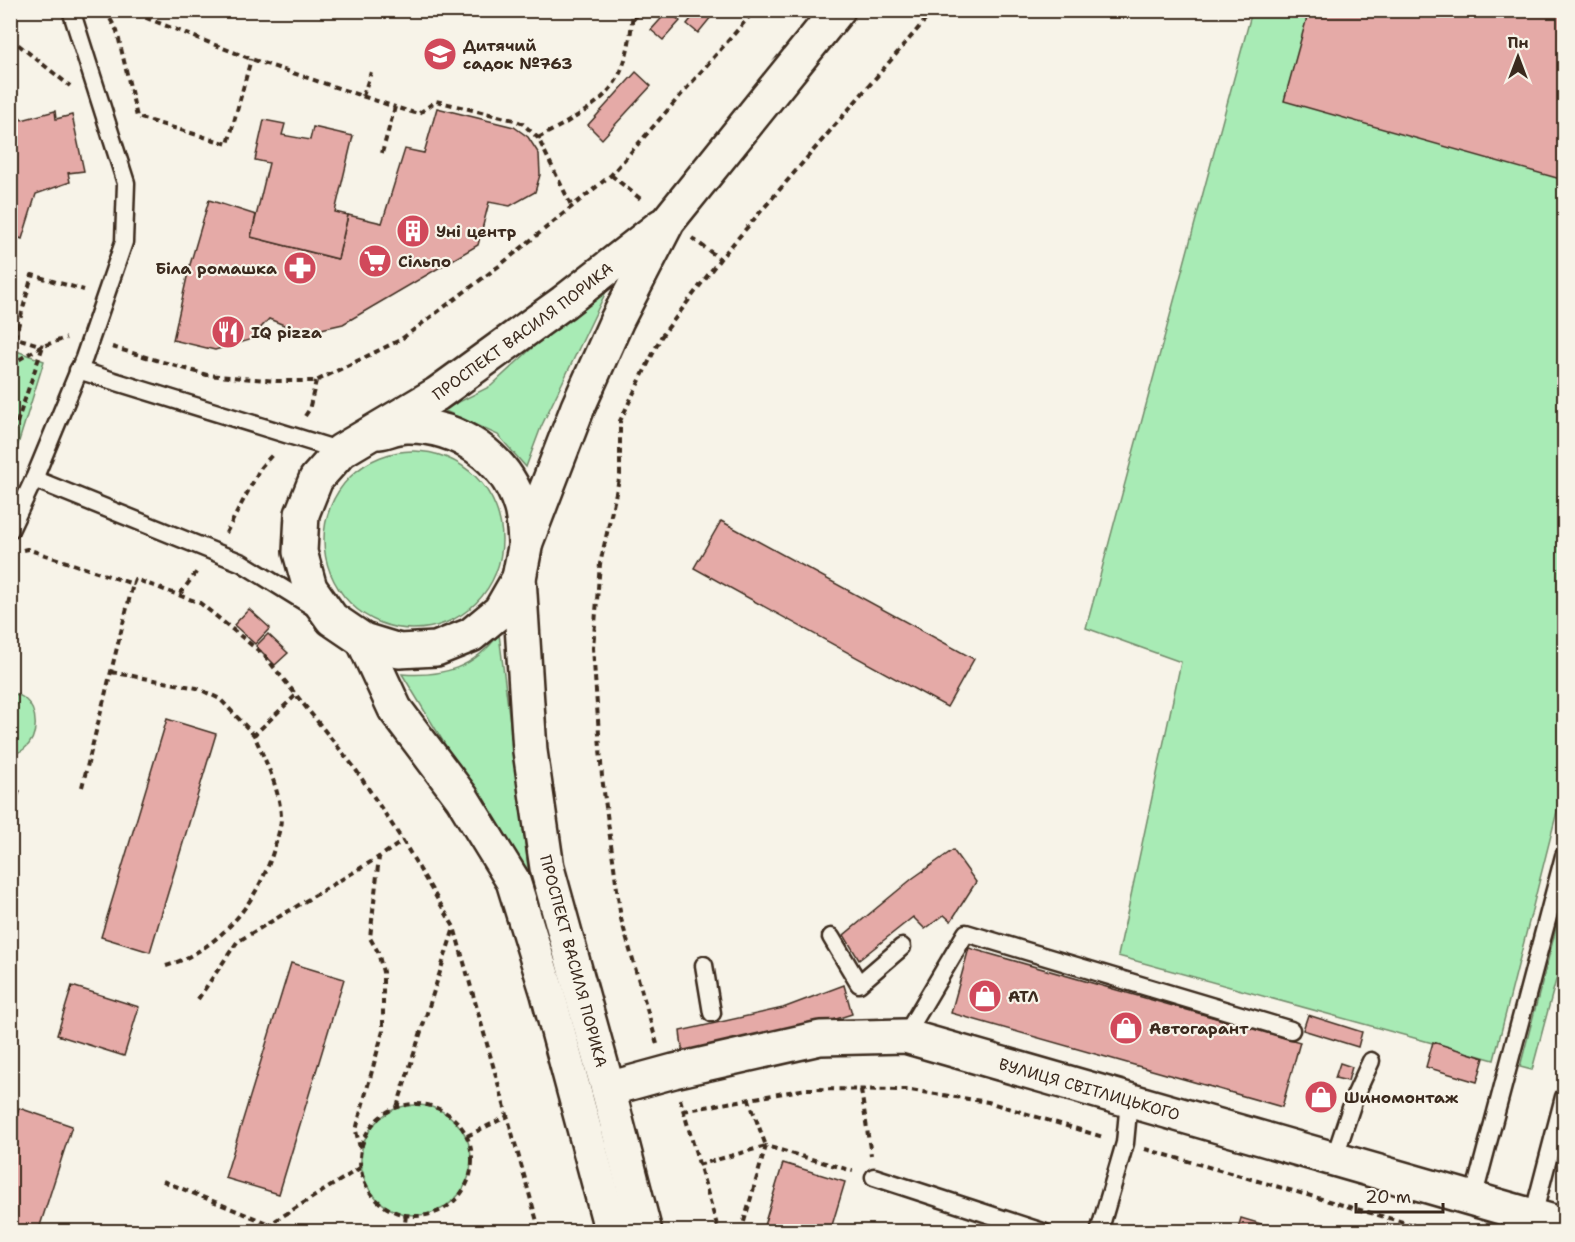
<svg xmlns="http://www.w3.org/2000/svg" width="1575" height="1242" font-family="'Shantell Sans',sans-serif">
<rect width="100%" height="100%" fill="#f7f3e8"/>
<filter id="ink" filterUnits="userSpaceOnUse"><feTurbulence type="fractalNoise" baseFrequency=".0167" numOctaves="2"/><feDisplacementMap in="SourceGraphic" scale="12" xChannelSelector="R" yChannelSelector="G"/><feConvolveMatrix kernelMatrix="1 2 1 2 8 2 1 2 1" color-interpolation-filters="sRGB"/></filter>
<g filter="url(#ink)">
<g fill="#a8ebb5" stroke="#728a6a" stroke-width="1.5">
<path d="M1252,11H1564V784L1494,1060L1118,956L1181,662L1086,628Z"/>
<path d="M617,269L541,427L526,467L498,435L443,410L491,386Z"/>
<path d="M11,349L44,361L11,467L10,349Z"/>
<circle cx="413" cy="540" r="89"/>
<path d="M499,634L530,884L402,674C443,677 474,668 499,634Z"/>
<path d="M11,692C15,694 20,695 24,698C39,711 39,737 24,749C20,752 14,754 11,756Z"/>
<path d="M1564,898V950L1532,1070L1520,1067Z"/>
<circle cx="416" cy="1160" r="55"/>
</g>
<g fill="#e5aaa7" stroke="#3b2a1e" stroke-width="1.5">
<path d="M698,10L716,11L698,33L687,24Z"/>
<path d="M1309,10H1564V180L1284,101Z"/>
<path d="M668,11L680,21L663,40L651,30Z"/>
<path d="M636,72L651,86L602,139L588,125Z"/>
<path d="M10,108L22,120L55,111L56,119L72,115L84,171L68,173L70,182L36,194L22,239L14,236L10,246Z"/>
<path d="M437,108L514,127L528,137L539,154L540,175L535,192L510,206L489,202L478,245L343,324L304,333L269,319L249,340L215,350L173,340L189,268L209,200L256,215L251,237L338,259L348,215L382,223L405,149L424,153Z"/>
<path d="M264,120L285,124L282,135L310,140L313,127L353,136L335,212L348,215L338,259L251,237L269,163L255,160Z"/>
<path d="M721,521L974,659L947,707L694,568Z"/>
<path d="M249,609L270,628L255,644L234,625Z"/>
<path d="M268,634L288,653L275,665L256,646Z"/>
<path d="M167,719L216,734L150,952L101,937Z"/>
<path d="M10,788L20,791L10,821Z"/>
<path d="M953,850L976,882L951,921L944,915L925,929L913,917L859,960L844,935L913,878Z"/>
<path d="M969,948L1300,1042L1282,1107L951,1013Z"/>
<path d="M291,963L344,979L279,1194L225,1178Z"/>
<path d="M844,985L852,1014L795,1032L683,1056L680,1031L783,1008Z"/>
<path d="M72,986L139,1007L124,1056L57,1035Z"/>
<path d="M1308,1015L1362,1032L1358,1047L1303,1030Z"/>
<path d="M1433,1042L1484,1058L1477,1082L1426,1067Z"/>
<path d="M1340,1063L1352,1067L1348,1081L1335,1078Z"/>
<path d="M19,1108L72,1126L38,1232H10V1133Z"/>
<path d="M783,1163L845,1182L830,1232H762Z"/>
<path d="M1241,1218L1288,1232H1237Z"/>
</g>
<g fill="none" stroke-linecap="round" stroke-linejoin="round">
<defs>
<g id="lane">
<path d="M78,370L341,451"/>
<path d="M34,479L242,563L313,607"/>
<path d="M10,530L34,479L84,358L124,242L126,183L71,10"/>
<path d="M831,937L859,984L902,947"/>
<path d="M704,965L712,1013"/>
<path d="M905,1036L966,933L1291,1030"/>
<path d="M1334,1159L1355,1096L1371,1061"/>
<path d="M874,1177L1043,1232"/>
<path d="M1473,1199L1564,856"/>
<path d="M1533,1216L1564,1097"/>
<path d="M1099,1232L1125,1143L1129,1101"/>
</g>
<g id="street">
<path id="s1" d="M608,1089L674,1071L820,1038L905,1036L1564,1225"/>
</g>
<g id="secondary">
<path d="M380,432C389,430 398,426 407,426C457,425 505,457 520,505C524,516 524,530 525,542"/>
<path id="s2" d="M519,578L500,611L471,635L436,649L399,651L363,640L332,619L310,588L300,552L302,514L316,479L341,451L437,394L564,302L661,226"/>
<path d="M363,640L395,709L462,798L513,881L548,994L612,1232"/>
<path d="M645,1232L608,1089L547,868L530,751L519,578L526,542L578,407L617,320L668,221L838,10"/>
</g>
</defs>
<use href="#lane" stroke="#3b2a1e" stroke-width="21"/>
<use href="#street" stroke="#3b2a1e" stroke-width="38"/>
<use href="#secondary" stroke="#3b2a1e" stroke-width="38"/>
<g stroke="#3b2a1e" stroke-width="4" stroke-dasharray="6 4.5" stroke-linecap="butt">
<path d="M105,10L117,31L137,117L228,144L251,59"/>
<path d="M126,10L251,59L395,107"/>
<path d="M633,20L640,10"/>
<path d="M10,38L70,86"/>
<path d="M363,96L371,72"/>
<path d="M538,138C560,126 594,109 610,89C627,69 631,36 633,10"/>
<path d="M382,153L395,107L418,114L436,101L514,120L523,124L538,138L572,207"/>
<path d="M611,175L643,201"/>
<path d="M692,238L720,259"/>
<path d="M10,336L43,346"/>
<path d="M15,338L32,275L84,290"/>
<path d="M112,347L207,375L277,381H316L400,340L499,266L611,175L755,10"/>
<path d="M10,365L42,346"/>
<path d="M305,416L309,410L316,381"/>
<path d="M10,443L43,346L66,338"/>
<path d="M226,533L261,467L273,454"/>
<path d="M23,550L27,549L133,584L135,579L200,603L264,655L354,767L403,841L454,927L540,1232"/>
<path d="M180,594L198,570"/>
<path d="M111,672L197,688L220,699L254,735"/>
<path d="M82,787L133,584"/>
<path d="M166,966C220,949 258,902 274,849C277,839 281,828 281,817C280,789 265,760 254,735L296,695"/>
<path d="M198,999L237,942L379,857"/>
<path d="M657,1044L621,919L602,777L593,648L600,564L620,475V421L661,337L720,259L934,10"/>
<path d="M861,1090L871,1155"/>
<path d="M680,1099L719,1232"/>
<circle cx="416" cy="1160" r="56"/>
<path d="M397,1107L454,928"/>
<path d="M683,1111L806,1089L910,1090L988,1102L1103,1137"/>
<path d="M467,1136L508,1116"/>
<path d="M360,1148L356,1131L359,1118L383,1031V972L378,952L370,938L379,857L403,841"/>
<path d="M1145,1149L1438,1232"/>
<path d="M698,1165L766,1146L749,1100"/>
<path d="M163,1181L289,1232"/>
<path d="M257,1232L360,1168"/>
<path d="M404,1232L406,1215"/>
<path d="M741,1232L766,1146L853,1171"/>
</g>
<use href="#lane" stroke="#f7f3e8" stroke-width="16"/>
<use href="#street" stroke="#f7f3e8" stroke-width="33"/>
<use href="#secondary" stroke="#f7f3e8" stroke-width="33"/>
</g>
</g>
<defs>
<symbol id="school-disc" viewBox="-11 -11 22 22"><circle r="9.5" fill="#d1495b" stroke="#f7f3e8"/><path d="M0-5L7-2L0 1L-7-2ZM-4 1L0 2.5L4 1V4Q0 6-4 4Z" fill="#fff"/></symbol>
<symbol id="building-disc" viewBox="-11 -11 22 22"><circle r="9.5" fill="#d1495b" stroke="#f7f3e8"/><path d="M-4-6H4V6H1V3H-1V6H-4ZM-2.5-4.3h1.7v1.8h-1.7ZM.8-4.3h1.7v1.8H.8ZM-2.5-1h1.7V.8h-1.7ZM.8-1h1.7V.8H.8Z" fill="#fff"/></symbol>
<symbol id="supermarket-disc" viewBox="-11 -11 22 22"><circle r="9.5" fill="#d1495b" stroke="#f7f3e8"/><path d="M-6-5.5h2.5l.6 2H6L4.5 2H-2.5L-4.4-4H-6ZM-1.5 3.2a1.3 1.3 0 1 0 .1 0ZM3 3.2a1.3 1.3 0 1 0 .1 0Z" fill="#fff"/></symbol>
<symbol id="pharmacy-disc" viewBox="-11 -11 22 22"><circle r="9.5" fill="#d1495b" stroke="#f7f3e8"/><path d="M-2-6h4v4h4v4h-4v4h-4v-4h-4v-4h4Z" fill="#fff"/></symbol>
<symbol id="restaurant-disc" viewBox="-11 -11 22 22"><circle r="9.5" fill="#d1495b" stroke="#f7f3e8"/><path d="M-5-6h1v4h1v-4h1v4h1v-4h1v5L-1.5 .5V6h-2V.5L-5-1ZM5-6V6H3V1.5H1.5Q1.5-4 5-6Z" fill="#fff"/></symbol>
<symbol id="shop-disc" viewBox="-11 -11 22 22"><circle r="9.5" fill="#d1495b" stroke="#f7f3e8"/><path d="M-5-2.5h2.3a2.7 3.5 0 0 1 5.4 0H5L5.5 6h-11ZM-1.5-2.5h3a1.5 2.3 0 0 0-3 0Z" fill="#fff"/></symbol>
</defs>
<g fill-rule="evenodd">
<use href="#school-disc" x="421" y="35" width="38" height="38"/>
<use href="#building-disc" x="394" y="212" width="38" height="38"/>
<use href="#supermarket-disc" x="356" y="242" width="38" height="38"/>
<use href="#pharmacy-disc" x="281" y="249" width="38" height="38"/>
<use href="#restaurant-disc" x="209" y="313" width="38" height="38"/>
<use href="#shop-disc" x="966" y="977" width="38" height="38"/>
<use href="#shop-disc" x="1107" y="1009" width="38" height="38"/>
<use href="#shop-disc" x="1302" y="1078" width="38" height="38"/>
</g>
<g text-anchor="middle" stroke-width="4.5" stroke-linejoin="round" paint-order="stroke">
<g font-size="16" font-weight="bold" fill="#3b2a1e" stroke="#f7f3e8" text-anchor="start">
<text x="463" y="51">Дитячий<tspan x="463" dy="18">садок №763</tspan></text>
<text x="436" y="237">Уні центр</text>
<text x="398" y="267">Сільпо</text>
<text x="277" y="274" text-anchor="end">Біла ромашка</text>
<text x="251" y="338">IQ pizza</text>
<text x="1008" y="1002">АТЛ</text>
<text x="1149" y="1034">Автогарант</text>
<text x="1344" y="1103">Шиномонтаж</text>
</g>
<g font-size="16" fill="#3b2a1e" stroke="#f7f3e8">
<text dy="6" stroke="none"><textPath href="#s2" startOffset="632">ПРОСПЕКТ ВАСИЛЯ ПОРИКА</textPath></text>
<text transform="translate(574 961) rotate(75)" y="6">ПРОСПЕКТ ВАСИЛЯ ПОРИКА</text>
<text dy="6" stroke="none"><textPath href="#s1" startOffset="495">ВУЛИЦЯ СВІТЛИЦЬКОГО</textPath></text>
</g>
</g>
<rect width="1575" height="1242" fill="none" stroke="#f7f3e8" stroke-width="36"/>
<rect x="18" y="18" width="1539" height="1206" fill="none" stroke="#3b2a1e" stroke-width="2" filter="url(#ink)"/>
<g transform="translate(1518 57)" stroke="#f7f3e8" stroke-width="4.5" paint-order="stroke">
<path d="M0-4.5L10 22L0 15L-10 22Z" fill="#3b2a1e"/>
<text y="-9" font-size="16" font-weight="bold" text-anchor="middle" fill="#3b2a1e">Пн</text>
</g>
<path d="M1356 1203v9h87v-9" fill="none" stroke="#3b2a1e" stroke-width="3"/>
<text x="1365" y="1203" font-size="18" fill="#3b2a1e" stroke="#f7f3e8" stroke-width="4.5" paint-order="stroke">20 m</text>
</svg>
